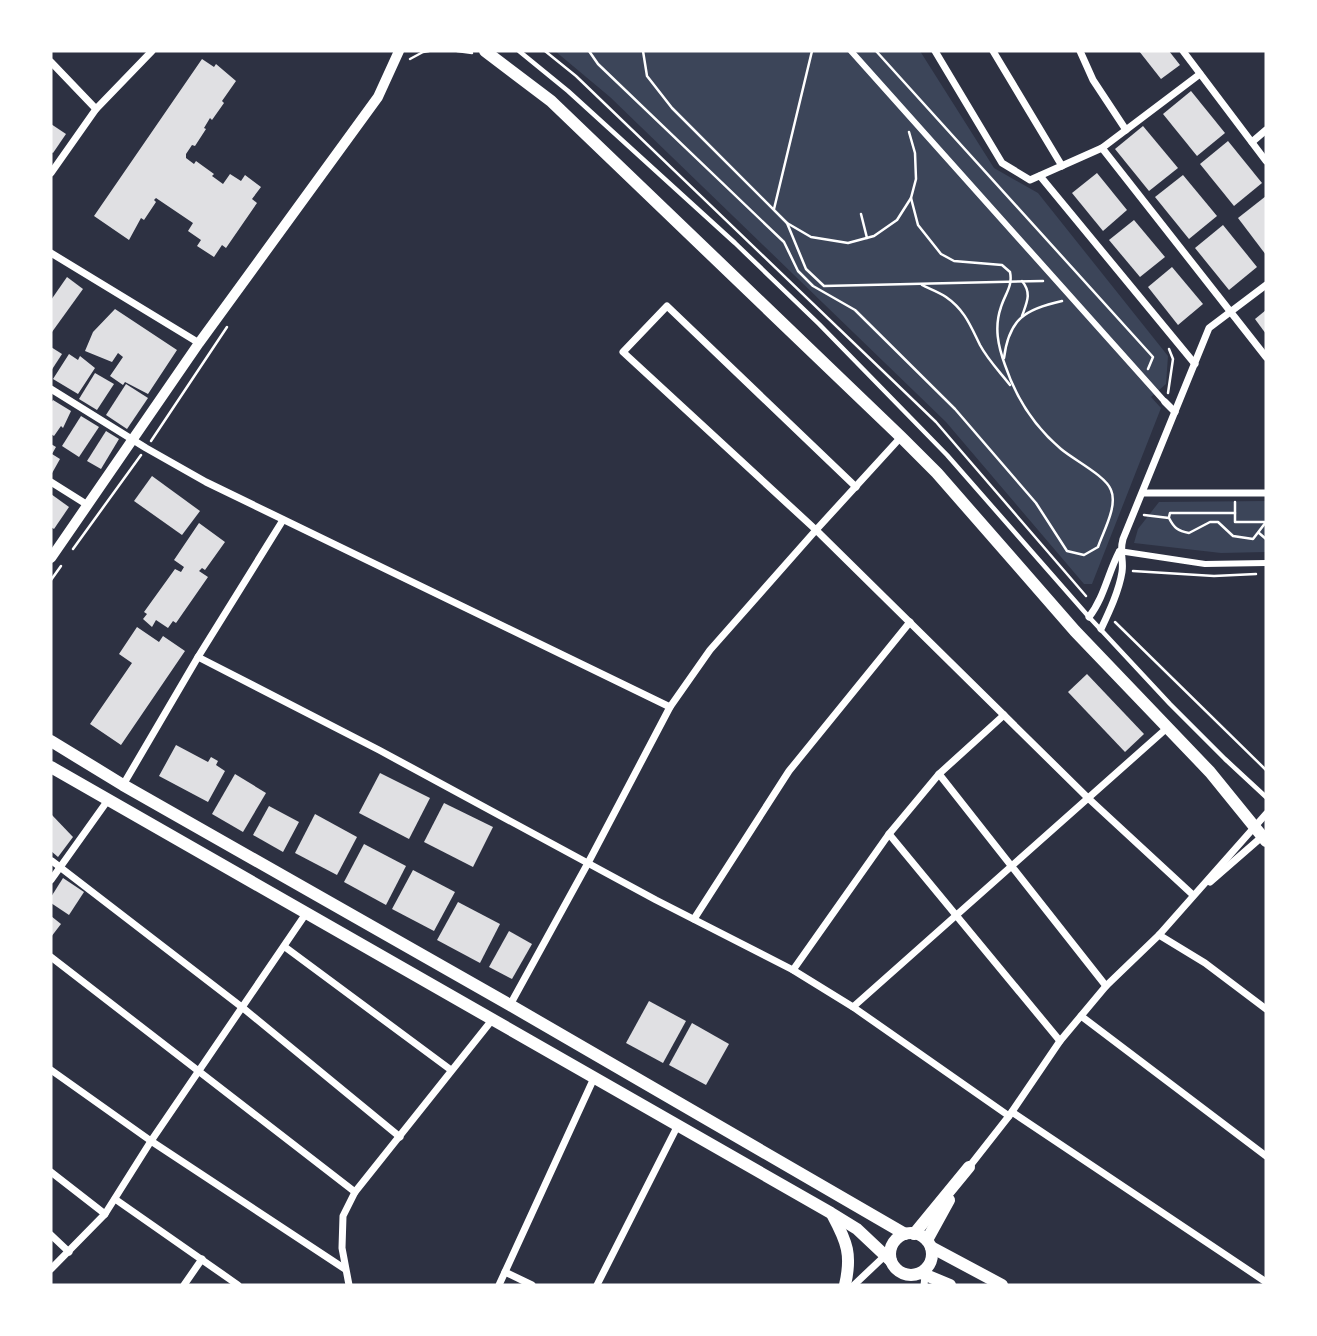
<svg xmlns="http://www.w3.org/2000/svg" width="1317" height="1336" font-family="Georgia,serif">
<rect width="100%" height="100%" fill="#2d3142"/>
<g fill="#3c4559">
<path d="M555,51H920L994,168L1038,193L1168,356L1166,384L1151,397L1161,408L1092,584H1084L946,422L610,97Z"/>
<path d="M1266,501V552L1221,553L1134,543L1138,529L1159,502Z"/>
</g>
<g fill="#e0e0e3">
<path d="M1139,51H1169L1180,65L1161,79Z"/>
<path d="M202,59L214,67L216,64L236,81L222,101L224,103L212,120L210,118L204,128L206,129L195,146L192,145L186,154V158L194,164L196,161L214,174L212,176L223,184L230,174L241,181L245,175L261,187L252,199L257,203L226,248L222,245L214,257L197,246L201,240L188,231L193,223L156,198L154,200L156,202L144,220L141,218L129,240L94,216Z"/>
<path d="M1191,91L1225,133L1197,156L1163,114Z"/>
<path d="M51,124L66,134L53,153L51,152Z"/>
<path d="M1143,126L1178,168L1149,191L1115,149Z"/>
<path d="M1228,141L1262,183L1234,206L1200,164Z"/>
<path d="M1097,173L1127,210L1103,231L1072,193Z"/>
<path d="M1183,175L1217,216L1189,239L1155,197Z"/>
<path d="M1266,196V255L1238,218Z"/>
<path d="M1134,220L1165,257L1140,277L1109,240Z"/>
<path d="M1223,225L1257,267L1229,290L1195,248Z"/>
<path d="M1172,267L1203,304L1178,325L1148,287Z"/>
<path d="M67,277L83,289L52,332L51,300Z"/>
<path d="M115,309L177,350L148,394L125,382L123,385L110,376L123,357L118,353L112,362L85,351L93,332Z"/>
<path d="M1266,310V334L1255,319Z"/>
<path d="M51,347L62,354L51,371Z"/>
<path d="M69,354L78,360L80,356L95,368L78,394L53,379Z"/>
<path d="M95,373L114,384L97,410L79,399Z"/>
<path d="M126,384L148,398L127,429L106,415Z"/>
<path d="M53,400L71,411L63,428L61,426L54,436L51,434V403Z"/>
<path d="M81,416L99,427L79,457L62,446Z"/>
<path d="M106,431L119,439L101,469L87,461Z"/>
<path d="M51,444L56,447L52,454L60,459L51,475Z"/>
<path d="M152,476L200,511L182,535L134,501Z"/>
<path d="M51,494L69,507L54,529L51,527Z"/>
<path d="M199,523L225,542L205,570L202,568L199,571L208,577L176,623L173,621L168,628L156,620L152,627L143,619L147,614L144,612L175,569L181,572L184,567L174,560Z"/>
<path d="M137,627L159,642L163,636L185,651L121,745L90,724L132,663L119,654Z"/>
<path d="M1087,674L1144,734L1125,752L1068,692Z"/>
<path d="M176,745L208,762L211,757L218,761L216,765L225,771L208,802L159,776Z"/>
<path d="M380,773L430,798L409,839L359,813Z"/>
<path d="M235,774L266,793L243,832L212,814Z"/>
<path d="M444,803L493,827L473,867L424,842Z"/>
<path d="M269,806L299,822L283,852L253,835Z"/>
<path d="M51,814L73,837L58,857L51,851Z"/>
<path d="M315,814L357,837L337,875L295,853Z"/>
<path d="M364,844L406,866L386,905L344,882Z"/>
<path d="M413,870L455,892L434,931L392,909Z"/>
<path d="M63,878L84,892L69,915L51,903V897Z"/>
<path d="M458,902L500,924L480,963L437,940Z"/>
<path d="M51,916L61,924L51,937Z"/>
<path d="M509,931L532,944L512,979L489,967Z"/>
<path d="M649,1001L686,1021L663,1063L626,1043Z"/>
<path d="M692,1023L729,1044L706,1085L669,1065Z"/>
</g>
<g fill="none" stroke-linecap="round" stroke-linejoin="round">
<g stroke="#fff" stroke-width="2.5">
<path d="M457,51L472,53"/>
<path d="M545,51L576,76L936,422L1086,596"/>
<path d="M589,51L598,64L784,242L798,271L813,286L855,310L955,409L1036,503L1067,551L1084,555L1098,547C1103,532 1118,506 1111,490C1106,476 1074,460 1061,449C1035,427 1016,398 1005,365C998,346 994,327 1001,307C1005,294 1013,286 1010,272L1002,265L954,261L941,254L918,225L911,198"/>
<path d="M643,51L647,76L672,108L787,223L811,237L848,243L874,236L897,220L911,198L916,179L915,153L909,132"/>
<path d="M876,51L1153,357L1148,369"/>
<path d="M410,59L423,52L429,51"/>
<path d="M774,209L812,51"/>
<path d="M861,214L867,238"/>
<path d="M787,223L806,269L824,286L1043,281"/>
<path d="M1022,281C1032,293 1027,302 1022,316"/>
<path d="M922,285C930,289 939,292 946,297C965,310 971,327 980,345C988,360 1000,372 1010,385"/>
<path d="M1004,358C1009,319 1025,309 1062,301"/>
<path d="M1168,393L1173,359L1169,349"/>
<path d="M151,441L227,327"/>
<path d="M1235,502V522H1265"/>
<path d="M1144,515L1169,518C1174,528 1178,531 1189,533L1210,522H1218L1233,536L1253,539L1266,522"/>
<path d="M1169,517L1170,513H1235"/>
<path d="M1259,533L1266,539"/>
<path d="M73,549L141,455"/>
<path d="M1133,571L1214,576L1256,574"/>
<path d="M51,580L61,566"/>
<path d="M1115,622L1266,770"/>
</g>
<path stroke="#fff" stroke-width="4.5" d="M519,51L568,91L735,243L819,324L947,455L1089,617L1170,704L1225,759L1266,797"/>
<g stroke="#fff" stroke-width="6">
<path d="M851,51L1165,402"/>
<path d="M1119,551L1205,564L1266,563"/>
</g>
<g stroke="#fff" stroke-width="7">
<path d="M935,51L1002,163L1030,180L1102,148L1200,74"/>
<path d="M993,51L1062,166"/>
<path d="M1080,51L1093,80L1126,130"/>
<path d="M1183,51L1266,161"/>
<path d="M51,62L96,109"/>
<path d="M1252,142L1266,130"/>
<path d="M1102,148L1266,357"/>
<path d="M51,173L96,109L152,51"/>
<path d="M1040,176L1195,364"/>
<path d="M51,253L199,343"/>
<path d="M51,389L146,448L206,482L670,707"/>
<path d="M1165,402L1175,412"/>
<path d="M51,482L86,504"/>
<path d="M856,487L667,306L623,352L816,530L1088,798L1193,895"/>
<path d="M1143,493H1266"/>
<path d="M1089,617C1104,598 1108,573 1119,552"/>
<path d="M1101,629C1109,612 1119,591 1122,572C1124,560 1119,553 1123,539L1209,328L1266,285"/>
<path d="M198,657L379,750L656,900L793,970L853,1007L1009,1116"/>
<path d="M939,774L1106,986"/>
<path d="M123,785L198,657L283,520"/>
<path d="M889,834L1060,1041"/>
<path d="M52,861L243,1008L400,1137"/>
<path d="M51,880L108,800"/>
<path d="M1210,882L1264,835"/>
<path d="M694,919L789,771L910,622"/>
<path d="M1159,935L1205,963L1266,1009"/>
<path d="M285,947L451,1070"/>
<path d="M51,957L355,1192"/>
<path d="M793,970L889,834L939,774L1004,715"/>
<path d="M510,1005L588,863L670,707L710,650L816,530L901,437"/>
<path d="M853,1007L1167,728"/>
<path d="M1081,1016L1266,1156"/>
<path d="M51,1070L151,1141L345,1269"/>
<path d="M1012,1112L1266,1282"/>
<path d="M969,1167L1009,1116L1060,1041L1106,986L1159,935L1266,814"/>
<path d="M51,1172L105,1214"/>
<path d="M115,1199L238,1285"/>
<path d="M51,1235L69,1252"/>
<path d="M51,1269L105,1214L151,1141L307,912"/>
<path d="M505,1272L532,1285"/>
<path d="M184,1285L202,1259"/>
<path d="M349,1285L342,1248L343,1216L355,1192L492,1020"/>
<path d="M499,1285L594,1078"/>
<path d="M597,1285L678,1125"/>
<path d="M854,1285L891,1250"/>
<path d="M924,1285L926,1268"/>
</g>
<path stroke="#fff" stroke-width="10" d="M51,558L199,343L378,97L399,51"/>
<g stroke="#fff" stroke-width="12">
<path d="M485,51L551,101L901,437L937,473L1075,631L1210,772L1266,841"/>
<path d="M51,741L123,785L510,1005L905,1234"/>
<path d="M51,767L831,1213L857,1229L891,1261"/>
<path d="M833,1216C847,1242 852,1255 845,1285"/>
<circle cx="911" cy="1254" r="21"/>
<path d="M914,1234L969,1167"/>
<path d="M927,1240L949,1200"/>
<path d="M931,1247L1002,1285"/>
<path d="M921,1273L950,1285"/>
</g>
</g>
<rect width="1317" height="1336" fill="none" stroke="#ffffff" stroke-width="105"/>
</svg>
